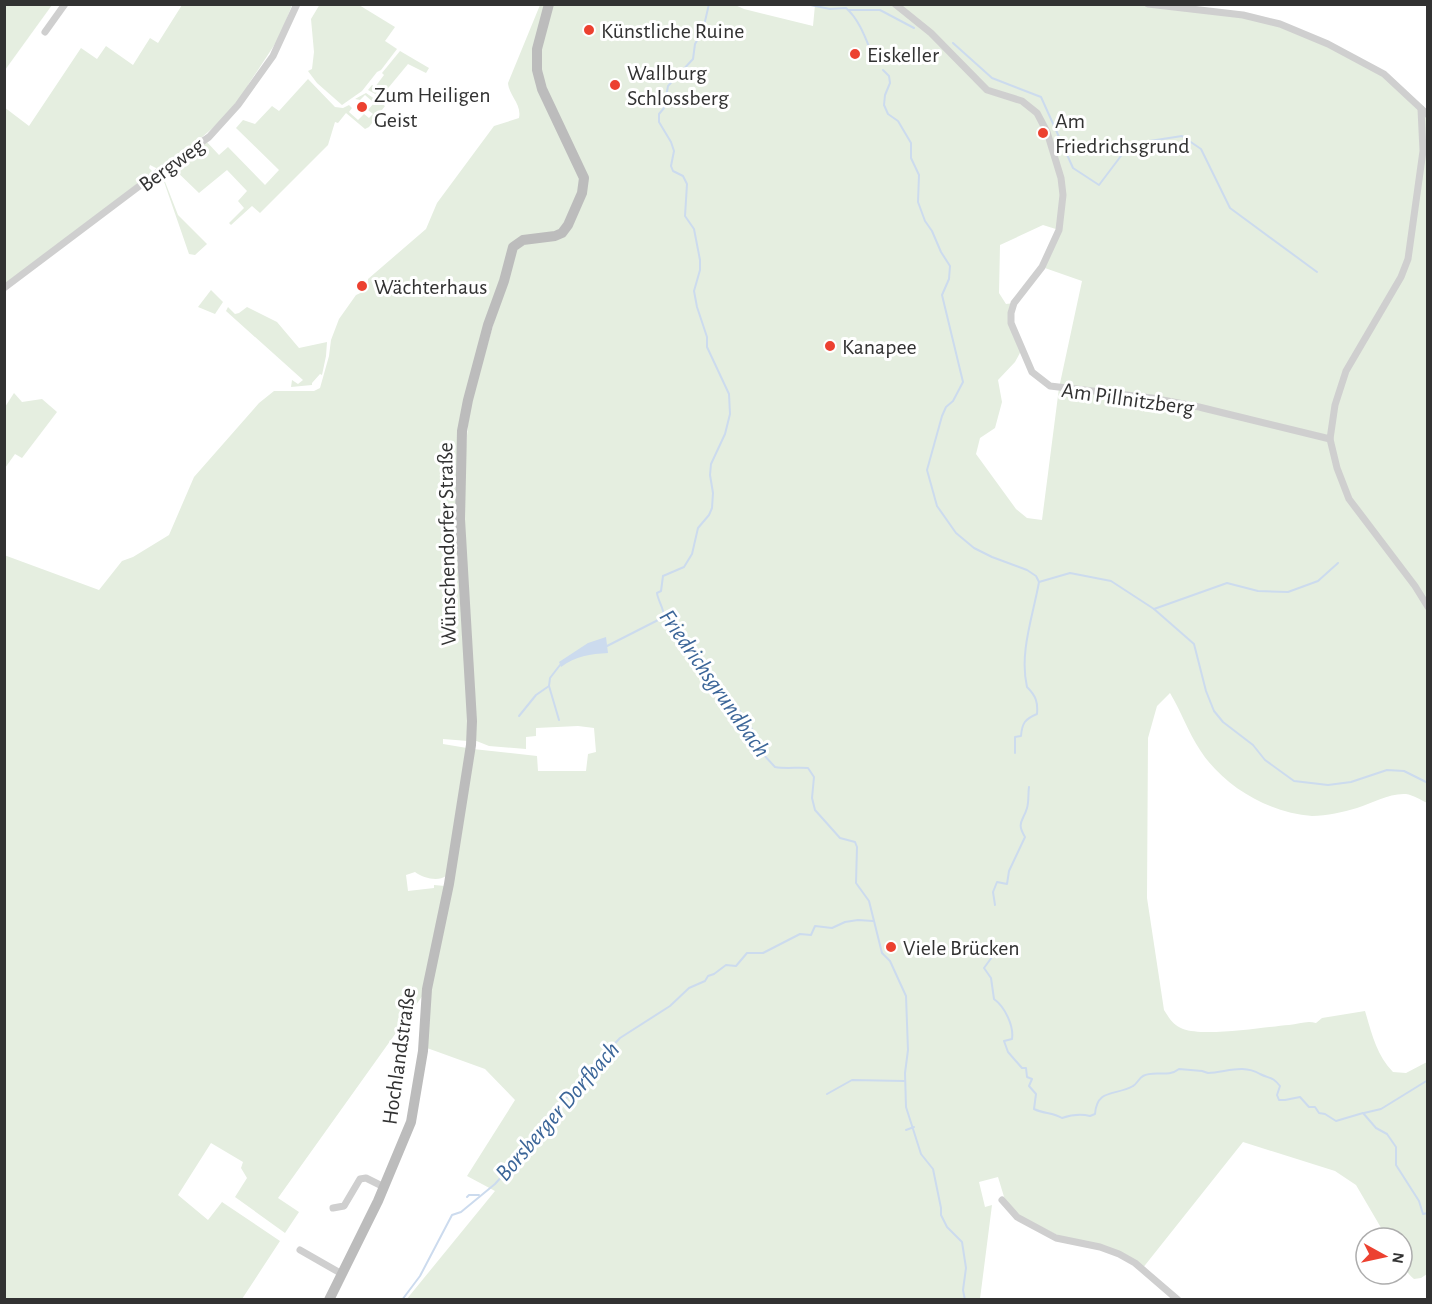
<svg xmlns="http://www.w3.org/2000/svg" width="1432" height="1304" font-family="'Alegreya Sans',sans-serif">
<rect width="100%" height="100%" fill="#fff"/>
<g fill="#e5eee0" fill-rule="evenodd">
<path d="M5,4L52,5L5,70L4,5Z"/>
<path d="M320,4L359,5L395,27L385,41L397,49L381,70L377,72L362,91L342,105L317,83L308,71L312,69L314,52L311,19Z"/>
<path d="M182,5H292L277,44H275L248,85V88L222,120L194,144L158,169L150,165L149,168L153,172L5,285L4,107L29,126L81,48L97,59L106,46L133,65L150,38L158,43Z"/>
<path d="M540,5H546L534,60L580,176V189L560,231L517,240L459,434L468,741L443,739V744L467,748L446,876C438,882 423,878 415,872L406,875L408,891L434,888V885L445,886L423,995L278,1198L299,1212L285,1233L235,1197L247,1178L241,1168L243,1162L211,1143L178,1195L208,1220L222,1202L280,1241L242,1299H5L4,555L99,590L122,561L133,557L169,535L194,477L259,403L274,391H314L320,388L329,356L331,340L339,319L356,295L367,290L368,279L426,229L437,203L494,126L519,118C522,104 509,96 508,83Z"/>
<path d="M552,5H735L744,9L813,26L815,5H1148L1243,15L1280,24L1384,74L1427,115V803C1421,800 1413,795 1406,794C1389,793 1373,803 1357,808C1343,812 1327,816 1312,816C1269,813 1223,786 1200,750C1188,732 1181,711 1170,693L1157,706L1148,738L1147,898L1164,1010C1169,1018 1173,1025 1183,1029C1205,1037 1264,1027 1289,1025C1299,1024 1307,1020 1316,1023L1322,1018L1365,1011C1372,1034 1376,1054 1393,1072L1406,1073L1427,1062V1274L1421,1278L1414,1279C1400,1268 1402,1255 1402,1238H1387L1356,1185L1335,1171L1243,1142L1142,1269L1119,1254L1063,1238L1018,1215L1005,1200L998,1177L979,1182L985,1207L992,1205L980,1299L406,1300L495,1191L467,1176L515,1100L485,1069L427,1048V1008L473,749L537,756L538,771H586L588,754L596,752L594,728L578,726L536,728V736L526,737V749L489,746L474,740L463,496L464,468L470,404L514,254L521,244L553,240L586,190L546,91L539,55ZM1043,225L1059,230L1042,267L1082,281L1059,388L1042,520L1027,518L1016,509L976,454L980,438L995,428L1002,402L998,380L1015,362L1021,351L1011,313L1014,303L1006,304L999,293L1000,245Z"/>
<path d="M400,51L429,68L426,73L408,64L384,93L382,91L377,95L368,90L372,85L375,87L384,75L382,73Z"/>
<path d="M308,79L335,107L343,108L349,105L352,108L349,112L358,120L364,114L369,118L373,114L368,110L374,103L365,95L360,100L355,99L366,93L385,106L369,127L365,129L346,113L338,123L335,122L328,145L260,213L252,206L231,225L229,223L244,208L238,201L247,191L227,170L199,193L172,167L162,174L178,215L207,244L195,255L189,254L161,173L206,141L219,155L228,147L265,185L279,170L236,128L243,120L255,124L272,106L279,111Z"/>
<path d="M211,290L223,302L215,314L198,307Z"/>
<path d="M228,307L235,314L239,313L247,307L277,322L299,348L327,342L326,356L322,375L320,374L312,383V385L291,387L292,380L298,384L303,380L226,311Z"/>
<path d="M14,393L22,402L42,399L57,412L22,458L15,454L5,468V407Z"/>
</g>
<path fill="#ccdbee" d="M606,637L608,653C590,654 576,656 561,667L559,662L588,643Z"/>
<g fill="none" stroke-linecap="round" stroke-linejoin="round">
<g stroke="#ccdbee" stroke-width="2">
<path d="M709,4L703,30L695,44L693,59L668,86L664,108L659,114V122L671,142L674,151L671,166L673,171L683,176L687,184L685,216L694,229L700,260V270L694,291L697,307L707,337V347L729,394L730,414L725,434L711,464L710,475L713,493L712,508L709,515L698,528L692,554L684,567L663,576L661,591L657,593C658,601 664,608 664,617L678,626L682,633L683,641L711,677L716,680L737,707L752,729L762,753L775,767C786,769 797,767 808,768L814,777L812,798L815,810L840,838L855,842L857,847L856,883L869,901L882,953L890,961L906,996L908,1050L905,1073L906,1107L921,1154L933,1169L941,1208V1215L947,1227L962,1242L966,1268L963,1290L965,1300"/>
<path d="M806,4L830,9L846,8C861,21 867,43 875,61"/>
<path d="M849,10H880L914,28"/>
<path d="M953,43L992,78L1041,97L1073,168L1099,185L1130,144L1182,136L1201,149L1230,208L1317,272"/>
<path d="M883,70L889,76L890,83L885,95L884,105L888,114L898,121L911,143V158L919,175L918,202L925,221L932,231L941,252L950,266L949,279L942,295L963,382L953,401L946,407L942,416L927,470L937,506L956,533L974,548L992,557L1027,570L1036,576L1039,582C1033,616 1019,653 1027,687C1036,696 1038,702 1037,714C1025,719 1022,723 1021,736L1015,737V753"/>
<path d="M1039,582L1070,573L1111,581L1154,609L1194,644L1206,691L1214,711L1223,722L1253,745L1265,760L1294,781L1328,785L1351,782L1387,770L1404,771L1428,783"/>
<path d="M1154,609L1227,583L1258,591L1288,592L1318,581L1338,563"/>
<path d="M607,646L664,617"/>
<path d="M549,686L559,720"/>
<path d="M519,716L536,695L549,686L550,678L560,665"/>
<path d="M995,905L993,892L997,882L1007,884L1009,871L1025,837C1016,822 1023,822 1027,808C1029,802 1028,793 1029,787"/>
<path d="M992,957L984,968L991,978L994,999C1005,1007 1014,1026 1012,1039L1004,1041L1008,1052L1022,1068H1026L1027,1077L1032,1079L1029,1086L1036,1094L1034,1109C1044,1114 1053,1112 1062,1118C1071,1115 1082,1114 1090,1116L1095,1114C1097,1088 1116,1096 1133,1086C1137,1084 1139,1078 1143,1076C1154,1070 1168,1078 1179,1069L1202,1071L1208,1073C1227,1072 1243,1064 1260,1074C1270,1079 1272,1076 1280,1086L1277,1095L1279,1100H1285L1300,1097L1309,1107H1315L1319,1113L1325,1114L1336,1121L1363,1113L1376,1128L1387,1134L1396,1147V1165L1419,1201L1423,1214L1428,1213"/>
<path d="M827,1094L852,1080L904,1081"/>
<path d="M1364,1113L1381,1109L1428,1080"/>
<path d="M906,1130L914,1127"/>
<path d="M467,1197L469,1195H479"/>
<path d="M402,1300L420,1276L452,1215L461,1212L495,1184L543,1130L571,1092L581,1082L594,1075L603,1056L620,1038L670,1006L689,988L705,981L708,976L714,974L726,965L736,966L747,953H763L800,934L811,935L815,926L832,928L845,922L858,920L873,921"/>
</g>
<g stroke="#cfcfcf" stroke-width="7">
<path d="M895,4L931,33L987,90L1022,101L1037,113L1047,132L1061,178L1063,195L1059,230L1042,267L1014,303L1011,313V323L1032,372L1050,386L1152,398L1199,407L1330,439"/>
<path d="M1148,4L1243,15L1280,24L1328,44L1384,74L1428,115"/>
<path d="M45,32L65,4"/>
<path d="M1421,109L1423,151L1408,259L1401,277L1346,371L1335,405L1330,439L1337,468L1349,499L1415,586L1428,607"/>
<path d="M4,288L158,172L209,137L238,105L273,56L297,4"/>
<path d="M1002,1200L1017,1217L1056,1238L1100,1247L1119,1254L1135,1263L1178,1300"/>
<path d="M333,1208L344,1206L360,1179L366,1178L384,1187"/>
<path d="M300,1250L342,1274"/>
</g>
<path stroke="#bcbcbc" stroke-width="10" d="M329,1300L378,1201L411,1122L423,1051L427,989L449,884L471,745L472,721L460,519L462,431L468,400L488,325L504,281L513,247L523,240L555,236L562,233L568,225L582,193L584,178L542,89L537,70V49L549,4"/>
</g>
<g fill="#ec4130" stroke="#fff" stroke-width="2">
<circle cx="589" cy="30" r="6"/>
<circle cx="855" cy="54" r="6"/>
<circle cx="615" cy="85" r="6"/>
<circle cx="362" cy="107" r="6"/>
<circle cx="1043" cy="133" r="6"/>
<circle cx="362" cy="286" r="6"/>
<circle cx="830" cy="346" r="6"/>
<circle cx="891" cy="947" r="6"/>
</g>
<g text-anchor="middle" stroke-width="6" stroke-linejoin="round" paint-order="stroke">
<g font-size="22" fill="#323232" stroke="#fff" text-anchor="start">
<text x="601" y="38">Künstliche Ruine</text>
<text x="867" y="62">Eiskeller</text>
<text x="627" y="80">Wallburg<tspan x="627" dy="25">Schlossberg</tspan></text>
<text x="374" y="102">Zum Heiligen<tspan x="374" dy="25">Geist</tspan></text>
<text x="1055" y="128">Am<tspan x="1055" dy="25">Friedrichsgrund</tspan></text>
<text x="374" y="294">Wächterhaus</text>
<text x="842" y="354">Kanapee</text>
<text x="903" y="955">Viele Brücken</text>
</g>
<g font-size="22" fill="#323232" stroke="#fff">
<text transform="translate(171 164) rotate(-36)" y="8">Bergweg</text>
<text transform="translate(1128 398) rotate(8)" y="8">Am Pillnitzberg</text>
<text transform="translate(446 544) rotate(-91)" y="8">Wünschendorfer Straße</text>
<text transform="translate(398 1056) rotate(-82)" y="8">Hochlandstraße</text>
</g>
<g font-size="24" font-style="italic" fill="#3b6598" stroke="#fff">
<text transform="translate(715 683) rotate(55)" y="8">Friedrichsgrundbach</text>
<text transform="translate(557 1111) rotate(-49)" y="8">Borsberger Dorfbach</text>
</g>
</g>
<rect width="1432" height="1304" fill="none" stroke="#323232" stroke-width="12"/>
<g transform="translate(1384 1256) rotate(98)"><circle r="28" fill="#ffffff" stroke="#adadad" stroke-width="1.5"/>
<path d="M0-4.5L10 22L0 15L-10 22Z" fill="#ec4130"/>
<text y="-9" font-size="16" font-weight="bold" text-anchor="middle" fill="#323232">N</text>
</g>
</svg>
